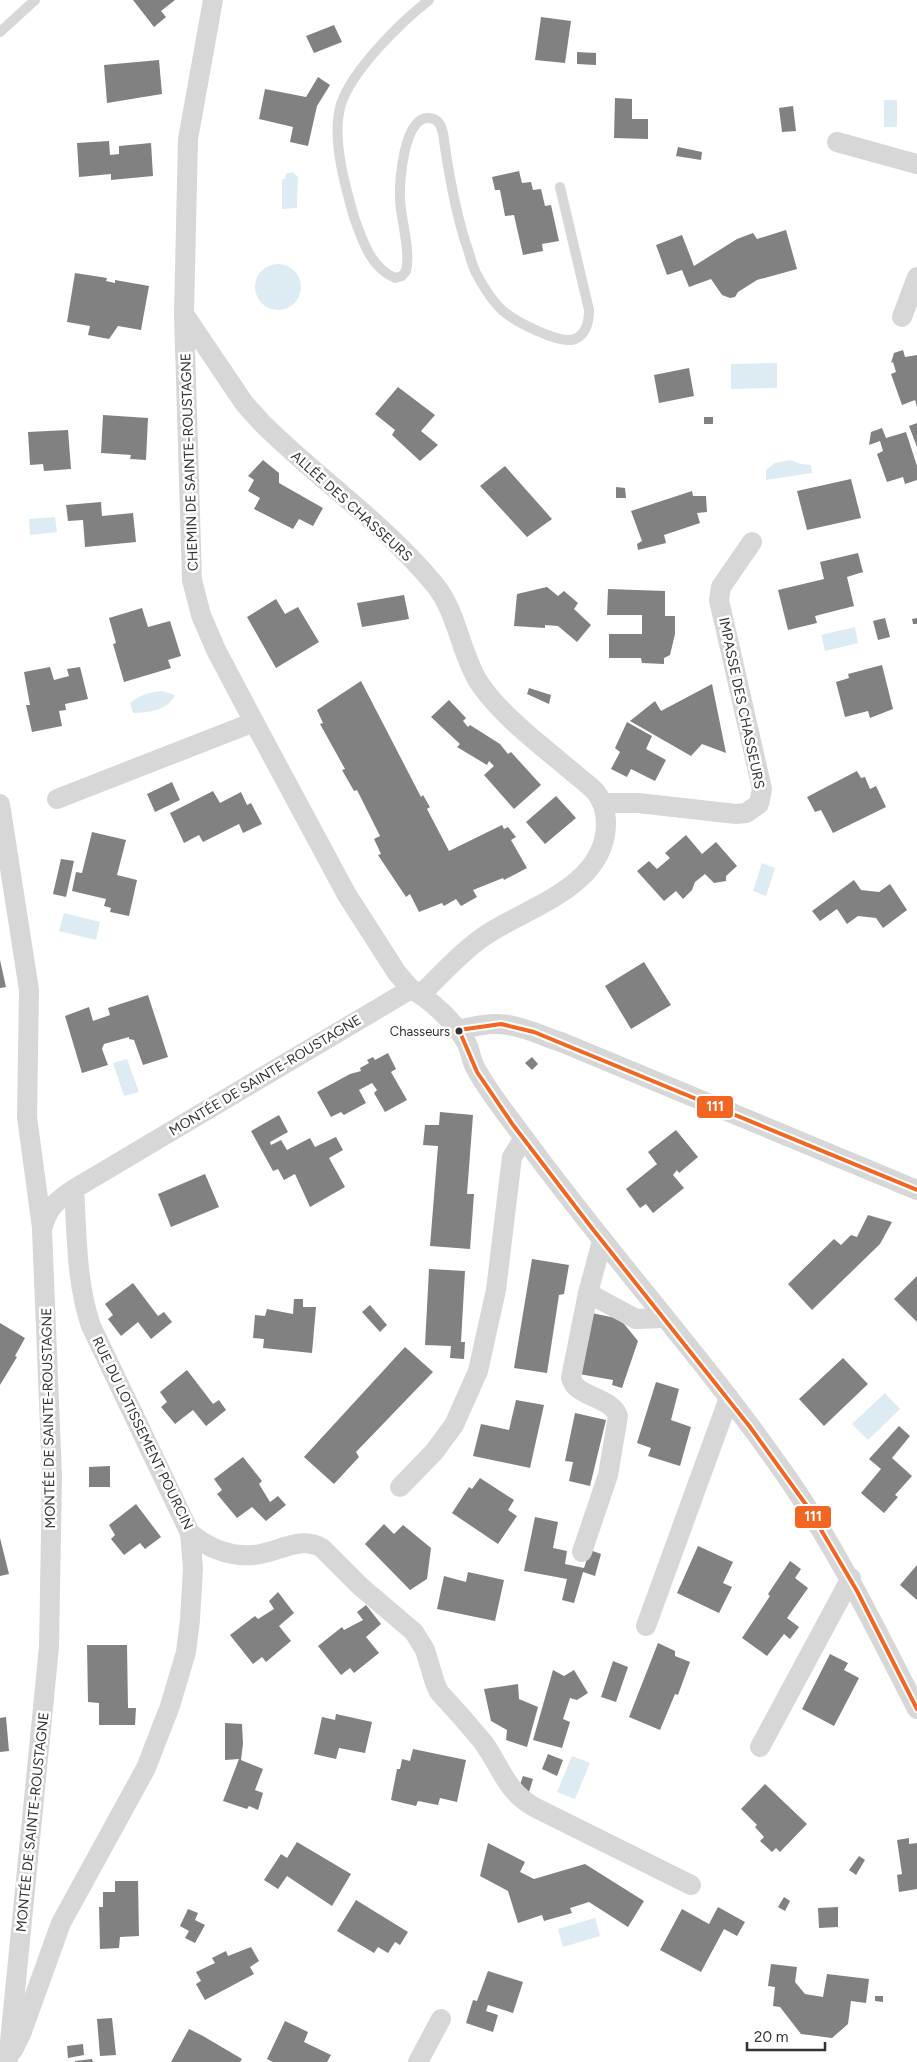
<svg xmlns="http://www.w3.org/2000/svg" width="917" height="2062" font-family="Figtree,sans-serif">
<rect width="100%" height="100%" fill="#fff"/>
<g fill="#ddebf3">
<rect x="884" y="100" width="13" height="27"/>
<path d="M293,172L298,177L297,208L282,209V179H285L286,174Z"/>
<circle cx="278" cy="287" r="23"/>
<path d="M777,363V388L731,389V364Z"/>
<path d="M790,460L801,464L811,465L812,473L766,480V470L775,463Z"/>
<path d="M55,517L57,532L30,535L29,519Z"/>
<path d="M855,627L858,643L825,651L821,635Z"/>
<path d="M162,691L175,695C168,710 149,713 133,713L130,703C140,695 149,692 162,691Z"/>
<path d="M762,863L775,868L766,896L753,891Z"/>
<path d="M64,913L100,922L96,940L59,931Z"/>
<path d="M127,1059L139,1092L124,1096L113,1063Z"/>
<path d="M885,1393L900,1409L868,1440L852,1424Z"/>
<path d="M572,1756L590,1763L575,1799L557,1792Z"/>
<path d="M595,1918L600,1936L563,1947L558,1929Z"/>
</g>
<g fill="#818181">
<path d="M133,0H175L161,11L166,17L154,27Z"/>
<path d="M541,17L571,21L565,63L535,60Z"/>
<path d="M334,25L342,42L314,53L306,36Z"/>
<path d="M577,52L596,53V65L577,64Z"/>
<path d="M159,60L162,94L107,103L104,65Z"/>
<path d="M318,77L330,85L317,106L308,146L290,142L293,127L259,119L265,89L306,97Z"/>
<path d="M615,98L632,99V119H648V139L614,138Z"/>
<path d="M793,106L796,131L782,132L779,108Z"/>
<path d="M109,141L110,155L119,154V146L151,143L153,176L111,180V174L79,177L77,143Z"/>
<path d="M678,147L702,152L701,160L676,156Z"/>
<path d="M519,171L522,183L531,182L533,190L541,189L545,206L551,205L559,241L542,244L543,251L523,255L514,215L505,216L500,190H495L492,177Z"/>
<path d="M786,230L797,269L757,280L738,292L735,297L730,298L722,295L711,279L689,287L682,270L667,275L656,245L682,235L694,266L737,239L753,233L757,239Z"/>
<path d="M75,273L107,278L106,281L115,283V280L149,286L141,330L118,326L109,339L88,335L90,326L67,322Z"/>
<path d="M903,350L905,357L917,355V407L915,400L902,405L891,374L896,372L893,362L891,363L894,353Z"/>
<path d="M689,368L694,396L659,403L654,375Z"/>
<path d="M398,387L435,415L421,431L438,445L420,461L392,435L395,430L375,414Z"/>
<path d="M103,415L148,418L146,460L130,459L131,455L101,453Z"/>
<rect x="704" y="417" width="9" height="7"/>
<path d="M917,423V447L909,426Z"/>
<path d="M882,428L886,438L906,432L917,466V480L905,484L903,477L887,482L877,454L883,451L880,441L869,445L871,432Z"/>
<path d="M68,430L71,469L44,471L43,464L30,465L28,432Z"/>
<path d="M263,460L279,473V483L323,508L313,526L299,519L293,529L254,509L260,498L248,491L254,480L248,476Z"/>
<path d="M505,466L552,519L527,537L480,486Z"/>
<path d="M851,479L861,518L807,530L797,491Z"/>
<path d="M616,487L625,488L626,498H616Z"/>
<path d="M692,491L693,496H706L707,512L697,513L700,523L664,535L666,543L638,550L637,544L642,541L631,511Z"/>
<path d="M101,502L102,516L133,513L136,542L85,547L83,520L68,521L66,505Z"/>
<path d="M858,553L863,572L847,577L854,606L815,616L817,623L788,630L778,590L824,579L820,562Z"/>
<path d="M547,587L558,596L564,591L578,603L574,609L591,625L577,642L558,626L545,625V628L514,626L517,594Z"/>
<path d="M608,589L665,591V616H675V634L670,655L664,658V664L642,663L641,658H609V634H642V615H607Z"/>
<path d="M404,595L409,619L362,627L357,603Z"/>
<path d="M276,599L285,614L298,607L319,642L276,668L247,617Z"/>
<path d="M142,608L148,627L170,621L181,656L168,660L171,668L124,682L113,644L116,643L109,618Z"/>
<path d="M885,618L890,637L878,640L873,621Z"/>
<path d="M917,618V624H913L912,619Z"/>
<path d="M882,665L893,709L870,718L868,711L845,717L836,682L849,678L848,674Z"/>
<path d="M50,667L54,680L69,676L67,669L80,667L88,699L65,704L66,710L59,711L62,726L32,732L26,705H30L24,672Z"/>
<path d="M361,681L421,797L423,795L430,807L427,809L449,851L502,825L504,829L508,827L516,837L511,840L527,868L504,880L503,878L473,890L477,897L461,906L456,899L444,906L442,903L419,912L410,894L406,897L378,855L381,854L374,839L380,836L357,790L354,791L342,770L345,769L320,724L323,723L317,710Z"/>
<path d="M712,684L726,753L702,744L691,756L630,721L655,701L661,711Z"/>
<path d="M529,688L551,695L549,704L527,694Z"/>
<path d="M449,700L466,718L463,721L468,727L470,725L500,744L508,754L511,752L541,785L514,809L484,775L494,766L489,761L487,765L457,747L460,744L431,717Z"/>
<path d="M627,722L652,736L646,749L666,760L655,781L631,769L627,777L611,769L620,752L615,748Z"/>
<path d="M857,771L861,778L865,777L870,789L876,786L886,807L833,833L821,810L815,812L807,797Z"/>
<path d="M172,782L180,800L155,812L147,794Z"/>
<path d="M213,791L220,803L241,792L247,805L251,803L262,824L243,833L239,824L203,842L199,835L184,843L170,813Z"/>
<path d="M556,796L576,818L545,844L526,822Z"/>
<path d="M92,832L126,840L117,875L137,880L129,916L110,912L111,908L104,906L106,899L72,891L76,872L82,873Z"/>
<path d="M686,835L702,854L716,842L737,866L726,876V881L714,883L705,874L695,882L692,890L683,899L676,891L664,901L637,871L649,861L657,869L670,858L665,853Z"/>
<path d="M61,859L74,861L66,897L53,894Z"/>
<path d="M854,880L861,890L879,892L890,884L907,910L883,928L876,918L858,916L847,924L837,909L820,921L812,911Z"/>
<path d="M0,960L6,987L0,988Z"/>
<path d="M644,962L671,1005L631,1029L605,986Z"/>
<path d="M148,995L168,1057L143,1065L134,1040L129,1039V1037L104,1044L102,1049L108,1065L82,1073L65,1016L89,1007L93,1021L110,1015L108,1008Z"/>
<path d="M388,1053L396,1069L391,1072L407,1100L385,1112L374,1093L377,1090L372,1083L359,1090L366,1103L344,1115L341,1112L331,1117L317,1092L350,1074L361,1071L360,1068L369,1063L367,1060L373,1057L375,1060Z"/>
<path d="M532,1057L538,1064L532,1070L525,1063Z"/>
<path d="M440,1112L473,1115L467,1194H474L470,1249L430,1246L438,1146L423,1145L425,1125H439Z"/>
<path d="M279,1115L288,1132L270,1142L271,1145L281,1140L287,1150L310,1138L315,1147L336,1137L343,1150L329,1158L345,1187L310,1207L295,1174L284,1180L278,1169L273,1171L251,1131Z"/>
<path d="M676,1130L698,1157L679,1173L677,1170L673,1175L684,1188L653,1213L646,1204L640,1208L626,1189L657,1164L648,1152Z"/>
<path d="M205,1174L219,1207L171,1227L158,1194Z"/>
<path d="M868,1215L892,1222L880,1244L812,1310L788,1284L834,1239L841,1245L851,1235L857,1237Z"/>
<path d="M532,1259L569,1265L564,1294L559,1295L547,1373L514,1368Z"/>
<path d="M429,1269L465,1271L461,1342H465L464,1359L450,1358L451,1346L425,1345Z"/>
<path d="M917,1276V1322L894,1299Z"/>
<path d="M133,1283L158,1316L164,1312L172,1322L151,1339L138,1322L121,1336L108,1319L113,1315L105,1304Z"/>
<path d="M294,1299H303V1307H316L312,1353L263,1348L264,1339L253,1338L255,1315L265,1316L267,1309L293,1314Z"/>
<path d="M370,1305L387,1325L380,1332L362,1312Z"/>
<path d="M592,1313L620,1319L638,1341L622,1388L612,1385L613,1380L579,1374Z"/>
<path d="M0,1323L25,1338L15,1356L17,1357L0,1385Z"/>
<path d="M405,1347L433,1372L356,1452L359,1457L334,1484L304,1457Z"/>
<path d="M843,1358L868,1384L824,1426L799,1399Z"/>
<path d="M187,1370L213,1404L219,1400L226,1410L206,1426L193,1410L175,1424L161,1407L167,1402L160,1392Z"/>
<path d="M656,1382L679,1389L671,1420L691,1427L680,1466L648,1456L651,1448L637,1443Z"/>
<path d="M516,1400L544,1405L530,1468L473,1456L481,1424L509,1430Z"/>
<path d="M575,1413L606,1420L590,1486L569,1481L573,1462L565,1461Z"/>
<path d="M899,1426L910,1436L892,1458L912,1476L895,1495L898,1497L884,1513L861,1493L881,1469L869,1459Z"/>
<path d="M243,1457L262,1481L259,1484L270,1502L278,1496L286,1505L266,1521L252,1507L237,1518L217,1494L222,1490L214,1479Z"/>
<path d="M110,1466V1487H89V1467Z"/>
<path d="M480,1478L514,1500L508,1510L517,1516L498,1544L452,1513L469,1487L472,1489Z"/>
<path d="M136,1504L161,1537L145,1549L140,1543L124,1555L111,1539L115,1535L109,1525Z"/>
<path d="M535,1517L558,1522L553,1548L567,1551L565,1564L584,1568L590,1550L601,1554L595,1576L583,1572L574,1603L562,1600L567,1579L524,1571Z"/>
<path d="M384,1524L394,1534L403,1525L431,1548L427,1579L410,1590L365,1544Z"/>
<path d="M0,1538L9,1574L0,1576Z"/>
<path d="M698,1546L733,1562L723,1583L732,1587L719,1613L677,1593Z"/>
<path d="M790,1561L801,1569L795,1578L808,1588L787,1618L799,1627L790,1639L784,1634L767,1656L742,1638L770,1596L768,1594Z"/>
<path d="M917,1565V1600L900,1585Z"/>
<path d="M468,1572L504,1580L495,1621L437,1609L444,1576L466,1582Z"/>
<path d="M278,1592L294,1613L279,1626L291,1641L266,1662L262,1657L253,1664L230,1635L255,1616L258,1619L274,1609L269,1601Z"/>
<path d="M366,1605L381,1624L366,1637L379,1653L354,1673L350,1668L341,1675L318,1646L342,1627L344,1630L363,1620L357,1612Z"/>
<path d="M658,1643L675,1651V1656L690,1662L678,1695L675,1694L660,1730L629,1717Z"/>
<path d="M87,1645H127L128,1708H136L135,1725H99V1703L88,1702Z"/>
<path d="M830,1654L848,1663L844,1670L859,1678L834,1726L802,1709Z"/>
<path d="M613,1661L628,1667L616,1702L601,1697Z"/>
<path d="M553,1670L564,1676L574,1670L588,1693L577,1700L570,1698L563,1719L570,1722L562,1748L533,1740Z"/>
<path d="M518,1684L519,1699L538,1707L527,1747L506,1740L507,1730L491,1721L484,1689Z"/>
<path d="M336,1714L372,1722L365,1753L339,1748L336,1759L314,1754L322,1717L335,1720Z"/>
<path d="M6,1717L9,1751L0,1752V1718Z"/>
<path d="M225,1723L242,1724L243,1744L241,1760L263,1769L255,1790L263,1793L258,1810L249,1806L247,1809L223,1801L239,1759L225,1760Z"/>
<path d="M413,1749L466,1760L457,1802L440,1798L438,1805L418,1801L416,1806L391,1800L397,1769H400L402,1759L410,1761Z"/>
<path d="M548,1754L563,1760L557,1776L542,1769Z"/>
<path d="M523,1776L533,1779L529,1792L519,1787Z"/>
<path d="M765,1784L807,1824L780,1852L776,1848L772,1852L760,1841L764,1837L755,1827L757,1825L741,1809Z"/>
<path d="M909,1838V1844L917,1843V1889L899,1892L897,1875L902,1874L897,1840Z"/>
<path d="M297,1842L351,1874L332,1906L287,1876L278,1889L264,1880L281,1854L287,1858Z"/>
<path d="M488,1843L525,1862L520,1872L534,1879L585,1864L644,1901L628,1927L589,1902L570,1908L572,1913L544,1921L542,1915L518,1923L508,1891L480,1876Z"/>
<path d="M859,1856L865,1860L856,1875L849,1870Z"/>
<path d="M115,1881H138L139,1936L120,1937L119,1948L100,1949L99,1907H103V1892H115Z"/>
<path d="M784,1897L790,1901L785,1911L778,1907Z"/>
<path d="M356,1900L408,1932L400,1945L395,1942L388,1953L378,1947L374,1953L337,1931Z"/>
<path d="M718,1907L745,1922L737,1936L724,1929L701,1972L660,1950L682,1909L709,1924Z"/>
<path d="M838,1907V1927L819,1928L818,1908Z"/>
<path d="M188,1909L198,1913L195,1920L205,1925L195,1943L185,1938L189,1931L180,1926Z"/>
<path d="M251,1947L259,1961L250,1967L254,1974L205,2000L196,1984L201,1981L196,1972L215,1963L212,1958L226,1951L228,1956Z"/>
<path d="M771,1964L797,1967L795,1982L805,1994L823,1997L827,1974L869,1979L866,2003L851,2001L848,2024L832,2038L801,2034L780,2007L773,2006L775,1987L768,1986Z"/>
<path d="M488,1971L523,1982L513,2013L488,2005L486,2011L498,2015L493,2032L466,2023L473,2000L477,2001Z"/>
<path d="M875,1996H883V2002L875,2001Z"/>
<path d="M112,2018L116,2055L100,2056L97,2019Z"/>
<path d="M285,2021L308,2032L304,2042L331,2055L327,2062H273L267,2059Z"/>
<path d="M189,2029L203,2036L242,2059L240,2062H171Z"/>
<path d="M83,2044L84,2055L68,2058L67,2046Z"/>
<path d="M92,2059L93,2062H75V2061Z"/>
</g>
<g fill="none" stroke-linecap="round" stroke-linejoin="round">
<g stroke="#d7d7d7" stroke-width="10">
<path d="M429,0C400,23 353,69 341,104C331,137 345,186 354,217C362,240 371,268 395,278L402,276L406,271C411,252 401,220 400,199C399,181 404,118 428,118C438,118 441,125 443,133C448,170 454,205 465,241C469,251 471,263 476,273C483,286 492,301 502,310C514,321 560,345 575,339C586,334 589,321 589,310L560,187"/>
<path d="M0,32L35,0"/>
</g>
<g stroke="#d7d7d7" stroke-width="20">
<path d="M213,0L188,139L184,314L192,580L201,615L216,650L254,722L347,895L397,973L411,989"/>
<path d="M837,142L917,164"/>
<path d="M184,314L244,403L261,422C317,478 384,523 435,585C457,612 460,651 478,681C502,719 559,759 594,790C603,800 606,811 606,824C605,886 531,906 489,933C464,949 443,973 421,994"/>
<path d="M902,317L917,277"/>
<path d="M57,799L254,722"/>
<path d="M603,803H638L736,814L746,813L759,804L762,789L719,600L721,587L752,542"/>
<path d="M0,804L29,990L27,1117L42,1228"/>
<path d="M459,1030C506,1017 518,1027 561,1042L917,1190"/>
<path d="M74,1189C77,1235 76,1282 91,1326L190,1533C208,1548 230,1557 254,1555C277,1553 300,1535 322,1548L360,1586L414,1632L425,1650L435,1683L439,1692C454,1708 469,1725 483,1742C502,1768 505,1791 536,1808L691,1885"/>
<path d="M588,1293L636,1319L664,1318"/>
<path d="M400,1487L434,1452L454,1425L478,1371L496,1290L512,1157L524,1138"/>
<path d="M582,1552L608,1475L618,1416C611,1396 576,1398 571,1378L588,1293L602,1241"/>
<path d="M646,1626L729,1398"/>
<path d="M760,1747L851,1578"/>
<path d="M13,2050L21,2034L61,1923L146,1768L170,1706L186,1652L190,1620L193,1568L190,1533"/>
<path d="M8,2062L49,1647L52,1476L42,1230C47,1208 56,1201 74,1189L411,989C429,998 458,1025 467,1044C471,1052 471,1061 476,1069C489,1093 508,1116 524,1138C609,1255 707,1361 789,1480C839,1553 877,1631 917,1709"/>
<path d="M418,2062L441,2019"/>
</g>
<defs>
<path id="bus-1" d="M917,1190L534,1032L501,1024L459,1030L477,1072L513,1125L591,1227L750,1427L807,1506L857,1591L917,1709"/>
</defs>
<use href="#bus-1" stroke="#fff" stroke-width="8"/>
<use href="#bus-1" stroke="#f26522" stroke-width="4"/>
</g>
<circle fill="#333" stroke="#fff" stroke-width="2" cx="459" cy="1031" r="4.5"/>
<g text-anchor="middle" stroke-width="5" stroke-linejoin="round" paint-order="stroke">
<g font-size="13" fill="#333" stroke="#fff" text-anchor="end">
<text x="450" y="1036">Chasseurs</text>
</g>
<g font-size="14" fill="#333" stroke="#fff">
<text transform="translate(189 462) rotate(-92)" y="5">CHEMIN DE SAINTE-ROUSTAGNE</text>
<text transform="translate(352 506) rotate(42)" y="5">ALLÉE DES CHASSEURS</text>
<text transform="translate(742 703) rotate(78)" y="5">IMPASSE DES CHASSEURS</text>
<text transform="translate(265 1075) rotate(-31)" y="5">MONTÉE DE SAINTE-ROUSTAGNE</text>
<text transform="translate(48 1418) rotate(-91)" y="5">MONTÉE DE SAINTE-ROUSTAGNE</text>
<text transform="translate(143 1433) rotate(64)" y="5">RUE DU LOTISSEMENT POURCIN</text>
<text transform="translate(32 1822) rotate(-84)" y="5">MONTÉE DE SAINTE-ROUSTAGNE</text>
</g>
</g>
<g stroke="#fff" stroke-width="2">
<rect x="696" y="1095" width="38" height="24" rx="5" fill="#f26522"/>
<rect x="794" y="1505" width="38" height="24" rx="5" fill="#f26522"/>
</g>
<g font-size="14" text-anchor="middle" font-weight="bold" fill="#fff">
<text x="715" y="1111">111</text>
<text x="813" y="1521">111</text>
</g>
<path d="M747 2042v8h78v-8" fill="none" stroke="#333333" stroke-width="2.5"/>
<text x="754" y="2042" font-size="15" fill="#333333" stroke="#ffffff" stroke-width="4" paint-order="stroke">20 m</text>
</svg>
